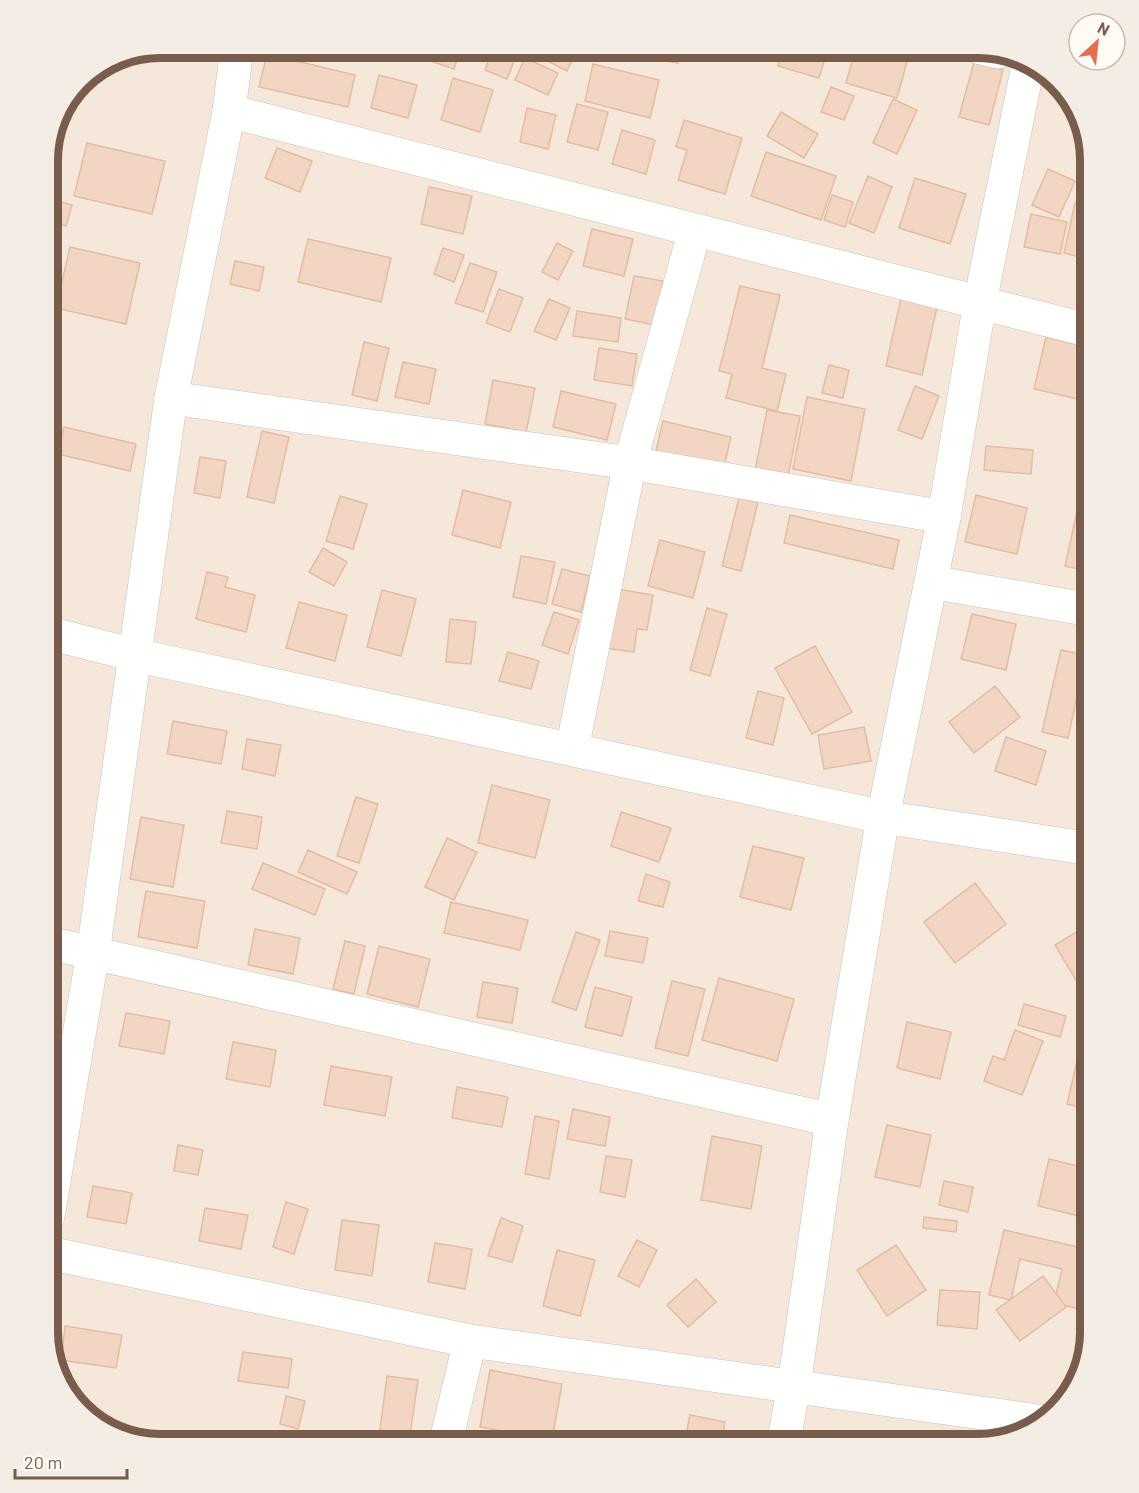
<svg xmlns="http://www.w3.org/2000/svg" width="1139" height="1493" font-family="Barlow,sans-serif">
<rect width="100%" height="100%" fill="#fdf6ec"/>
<path fill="#f5e8da" d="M161,48H985L1035,63L1072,98L1091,161V1333L1076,1388L1041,1426L979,1445H160L105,1430L67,1395L48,1332V153L60,111L86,76Z"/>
<g fill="#f3d5c3" stroke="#e6bba3" stroke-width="1.5">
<path d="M435,48H461L454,69L431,61Z"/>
<path d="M493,48H519L507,79L485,70Z"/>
<path d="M522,48H578L567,71Z"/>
<path d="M599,48H656L655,58Z"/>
<path d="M660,48H681L678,63L658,60Z"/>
<path d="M703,48H740L737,57Z"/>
<path d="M783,48H828L819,78L778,66Z"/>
<path d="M856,48L907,62L897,98L846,83Z"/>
<path d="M267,54L355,75L348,107L259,87Z"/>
<path d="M525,58L558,73L548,95L515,80Z"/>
<path d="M974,62L1003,70L989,125L959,117Z"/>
<path d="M593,64L659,80L650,118L585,101Z"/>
<path d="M379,75L417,85L408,118L371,108Z"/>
<path d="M453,78L493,90L480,132L441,120Z"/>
<path d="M831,87L854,96L844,120L821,112Z"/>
<path d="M893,99L917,110L897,154L873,143Z"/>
<path d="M577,104L608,112L598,150L567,142Z"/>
<path d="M527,108L556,115L548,149L520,142Z"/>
<path d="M781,112L818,134L804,158L767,136Z"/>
<path d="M1078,117L1083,134L1075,132Z"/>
<path d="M684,120L742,138L725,194L678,180L687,150L676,147Z"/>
<path d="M622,130L655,140L646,174L612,164Z"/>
<path d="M87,143L165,161L152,214L74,196Z"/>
<path d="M277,148L312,161L300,192L265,178Z"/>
<path d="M766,152L836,176L821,220L751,196Z"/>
<path d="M1048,169L1075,181L1059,217L1032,205Z"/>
<path d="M868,176L892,187L874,233L849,223Z"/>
<path d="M915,178L966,194L950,244L899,228Z"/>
<path d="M429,187L472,196L463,234L421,224Z"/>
<path d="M832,195L853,202L845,227L824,220Z"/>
<path d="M48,198L72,205L66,226L48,221Z"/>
<path d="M1075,203L1091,207V260L1064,253Z"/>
<path d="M1031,214L1067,222L1060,254L1024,247Z"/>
<path d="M592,229L633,239L624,276L583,266Z"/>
<path d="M308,239L391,258L381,302L298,282Z"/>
<path d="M557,243L573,251L558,280L542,272Z"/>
<path d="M70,247L140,263L126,324L56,308Z"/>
<path d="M443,248L464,255L454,282L434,274Z"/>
<path d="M235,261L264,267L259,291L230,284Z"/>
<path d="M470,263L497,272L483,312L455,303Z"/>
<path d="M634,276L663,281L655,325L625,319Z"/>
<path d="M740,286L780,295L762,368L786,374L777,411L726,398L732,374L719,371Z"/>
<path d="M499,289L523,298L510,332L486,323Z"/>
<path d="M901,298L937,307L922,375L886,366Z"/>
<path d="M549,299L570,308L556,340L534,331Z"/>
<path d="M577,311L621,318L618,342L573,336Z"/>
<path d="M1046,337L1091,348V402L1034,389Z"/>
<path d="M364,342L389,348L377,401L352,395Z"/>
<path d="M599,348L637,354L632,386L594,380Z"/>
<path d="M403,362L436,369L429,404L395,397Z"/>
<path d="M829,365L849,370L843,398L822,393Z"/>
<path d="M493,380L535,388L526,432L485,424Z"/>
<path d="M915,386L939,396L922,439L898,430Z"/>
<path d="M561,391L616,404L607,440L553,427Z"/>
<path d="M807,397L865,409L851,481L793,469Z"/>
<path d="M767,410L800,416L788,477L755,471Z"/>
<path d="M663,421L731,437L724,467L656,451Z"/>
<path d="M64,427L136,444L130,471L58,454Z"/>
<path d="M262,431L289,437L274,503L247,497Z"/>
<path d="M986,446L1033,450L1031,474L984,470Z"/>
<path d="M200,457L226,461L220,498L194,493Z"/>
<path d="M463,490L511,502L500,548L452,535Z"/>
<path d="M976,495L1027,508L1017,554L965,542Z"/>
<path d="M340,496L367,504L353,549L326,541Z"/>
<path d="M739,498L758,502L741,571L722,566Z"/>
<path d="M1077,511L1091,514V572L1065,566Z"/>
<path d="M790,515L899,540L893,569L784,543Z"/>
<path d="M660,540L705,552L693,598L648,586Z"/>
<path d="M323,548L347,562L334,586L309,572Z"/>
<path d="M521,556L555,562L546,604L513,597Z"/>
<path d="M562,569L590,576L581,612L552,604Z"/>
<path d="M207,572L228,577L225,587L255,595L246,632L196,619Z"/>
<path d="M612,588L653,595L647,630L637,629L634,652L603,648Z"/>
<path d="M382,590L416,599L401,656L367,647Z"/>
<path d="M299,602L347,615L335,661L286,648Z"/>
<path d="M707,608L727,614L710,676L690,670Z"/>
<path d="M554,612L579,620L568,654L542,645Z"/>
<path d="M972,614L1016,624L1006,670L961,659Z"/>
<path d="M450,619L476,622L471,664L446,662Z"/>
<path d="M815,646L852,712L812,734L775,668Z"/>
<path d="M1061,650L1086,655L1068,738L1042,732Z"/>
<path d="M508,652L539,661L531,689L499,681Z"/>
<path d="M995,686L1020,717L974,753L949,722Z"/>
<path d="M758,691L784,698L773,745L746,738Z"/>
<path d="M173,721L227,731L221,764L167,754Z"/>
<path d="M864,727L871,761L824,769L818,735Z"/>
<path d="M1006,737L1046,751L1036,785L995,771Z"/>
<path d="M247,739L281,745L275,776L242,769Z"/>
<path d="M492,785L550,800L535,858L478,843Z"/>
<path d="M356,797L378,804L359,863L337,856Z"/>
<path d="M227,811L262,817L257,849L221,843Z"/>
<path d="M621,812L671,828L659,862L611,846Z"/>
<path d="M141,817L184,825L173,887L130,879Z"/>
<path d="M447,838L477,852L454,900L425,887Z"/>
<path d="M753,846L804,858L791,910L740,897Z"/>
<path d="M308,850L357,872L347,894L298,872Z"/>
<path d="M263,863L325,889L315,915L252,889Z"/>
<path d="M646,874L670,882L663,907L638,901Z"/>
<path d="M975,883L1006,924L955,963L924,922Z"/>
<path d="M146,891L205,901L197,948L138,937Z"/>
<path d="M451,902L528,920L520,950L444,933Z"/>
<path d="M1091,923V980L1080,987L1055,945Z"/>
<path d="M255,929L300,938L293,974L248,965Z"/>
<path d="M610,931L648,938L643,963L605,956Z"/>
<path d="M576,932L600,940L576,1010L552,1002Z"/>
<path d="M345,941L365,946L354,994L333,989Z"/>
<path d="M379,946L430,959L418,1007L367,994Z"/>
<path d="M719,978L794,999L777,1061L702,1040Z"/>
<path d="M672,981L705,989L688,1056L655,1048Z"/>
<path d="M483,982L518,988L512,1023L477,1017Z"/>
<path d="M595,987L632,997L622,1036L585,1027Z"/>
<path d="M1024,1004L1066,1016L1060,1037L1018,1025Z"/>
<path d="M126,1013L170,1021L164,1054L119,1046Z"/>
<path d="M907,1022L951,1032L940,1079L897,1068Z"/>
<path d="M1015,1030L1043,1041L1022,1095L984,1081L993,1056L1004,1060Z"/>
<path d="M233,1042L276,1050L270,1087L226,1079Z"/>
<path d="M1080,1048L1091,1050V1110L1067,1104Z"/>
<path d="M331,1066L392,1077L385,1116L324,1105Z"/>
<path d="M457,1087L508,1097L502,1127L452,1118Z"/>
<path d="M573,1109L610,1117L605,1146L567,1139Z"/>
<path d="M535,1116L559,1121L549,1179L525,1174Z"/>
<path d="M887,1125L931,1135L920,1187L875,1177Z"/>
<path d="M712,1136L762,1146L751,1209L701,1200Z"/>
<path d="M178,1145L203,1150L198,1175L174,1171Z"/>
<path d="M606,1156L632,1160L625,1197L600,1192Z"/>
<path d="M1049,1159L1090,1169L1079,1216L1038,1206Z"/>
<path d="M944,1181L973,1187L968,1212L939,1205Z"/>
<path d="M93,1186L132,1193L126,1224L87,1217Z"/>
<path d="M286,1202L308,1209L294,1254L273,1247Z"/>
<path d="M205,1208L248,1215L241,1249L199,1241Z"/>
<path d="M924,1217L957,1221L956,1232L923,1228Z"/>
<path d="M501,1218L523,1226L512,1262L488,1256Z"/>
<path d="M342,1220L379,1225L372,1276L335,1270Z"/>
<path d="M1004,1230L1091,1250V1278L1084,1310L1054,1303L1062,1269L1020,1259L1011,1300L989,1295Z"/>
<path d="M637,1240L657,1250L639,1287L618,1276Z"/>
<path d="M435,1243L472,1249L465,1289L428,1282Z"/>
<path d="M896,1245L926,1290L887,1316L857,1270Z"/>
<path d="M557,1250L595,1260L580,1316L543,1306Z"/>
<path d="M1043,1276L1066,1307L1020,1341L996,1310Z"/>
<path d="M696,1279L716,1302L688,1327L667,1305Z"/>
<path d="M940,1290L980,1292L977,1329L937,1325Z"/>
<path d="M65,1326L122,1335L116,1368L61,1360Z"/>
<path d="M243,1352L292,1359L288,1388L238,1381Z"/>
<path d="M490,1370L562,1384L552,1440L480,1427Z"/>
<path d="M387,1376L418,1380L410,1435L380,1430Z"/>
<path d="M286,1396L305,1401L298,1429L280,1424Z"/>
<path d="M690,1415L725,1422L721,1445H684Z"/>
<path d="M182,1436L219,1441L218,1445H181Z"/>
<path d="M475,1438L505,1441L504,1445H474Z"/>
</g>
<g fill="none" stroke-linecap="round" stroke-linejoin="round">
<defs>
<g id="street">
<path d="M981,48L998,52"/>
<path d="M229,111L1091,331"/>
<path d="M171,398L630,463L944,517"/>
<path d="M931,582L1091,610"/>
<path d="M48,633L135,655L883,817L1091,849"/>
<path d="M572,749L630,463L695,230"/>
<path d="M48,943L832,1120"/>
<path d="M48,1216L93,953L171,398L229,111L237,48"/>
<path d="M48,1253L470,1341L1045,1422"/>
<path d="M445,1445L470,1341"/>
<path d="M783,1445L794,1386L832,1120L883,817L944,517L980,302L1029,61"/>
</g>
</defs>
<use href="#street" stroke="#d1beb0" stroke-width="34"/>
<use href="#street" stroke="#fff" stroke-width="33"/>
</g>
<path d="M0 0H1139V1493H0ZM160 58H978A102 102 0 0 1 1080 160V1332A102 102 0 0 1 978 1434H160A102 102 0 0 1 58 1332V160A102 102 0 0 1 160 58Z" fill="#f4ede6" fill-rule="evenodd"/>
<path fill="none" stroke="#7a5c4d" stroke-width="8" d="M160 58H978A102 102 0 0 1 1080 160V1332A102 102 0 0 1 978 1434H160A102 102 0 0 1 58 1332V160A102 102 0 0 1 160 58Z"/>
<g transform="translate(1097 42) rotate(27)"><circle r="28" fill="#fffaf3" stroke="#cabbb1" stroke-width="1.5"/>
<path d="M0-4.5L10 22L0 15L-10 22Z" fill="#e76f51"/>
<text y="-9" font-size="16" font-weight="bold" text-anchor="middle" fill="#7a5c4d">N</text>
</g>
<path d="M15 1469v9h112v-9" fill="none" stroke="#7a5c4d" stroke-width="3"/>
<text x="24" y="1469" font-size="18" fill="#7a5c4d" stroke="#fffaf3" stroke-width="4.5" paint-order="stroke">20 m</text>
</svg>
